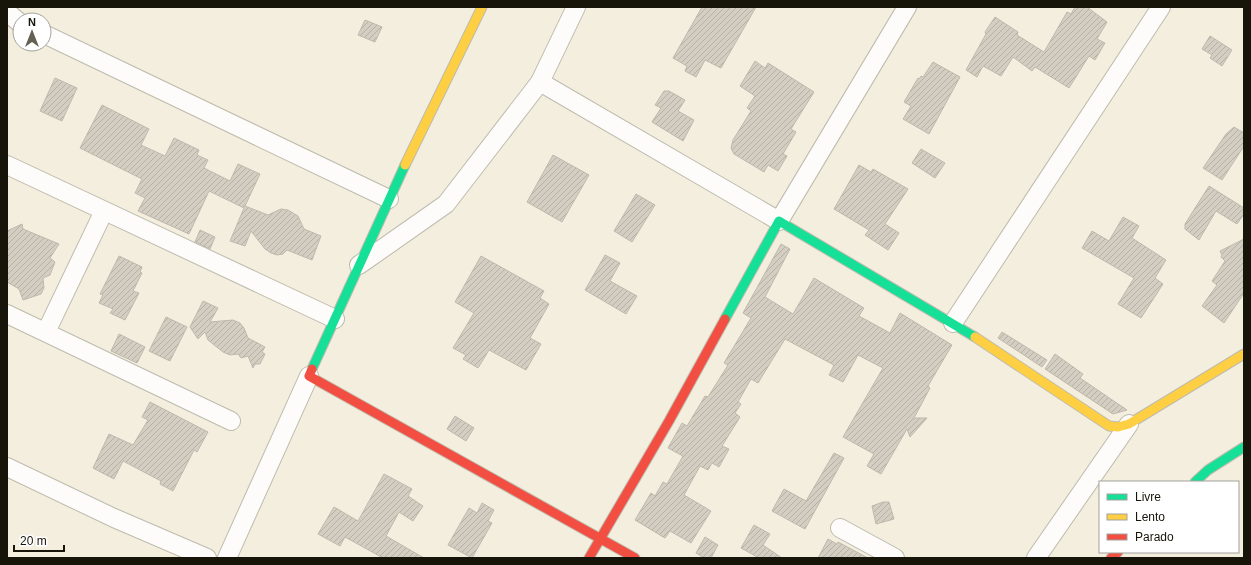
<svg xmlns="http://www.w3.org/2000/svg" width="1251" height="565" font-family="Helvetica,sans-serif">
<defs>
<pattern id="building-hatch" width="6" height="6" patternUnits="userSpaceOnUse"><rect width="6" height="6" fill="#d4cec2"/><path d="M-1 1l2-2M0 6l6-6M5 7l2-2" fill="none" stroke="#b5b0a5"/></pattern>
</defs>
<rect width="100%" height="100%" fill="#f3eedd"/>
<g fill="url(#building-hatch)" stroke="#bfb9ad">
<path d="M702,7H756L721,68L705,60L696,77L685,71L687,66L673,58Z"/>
<path d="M1075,7H1087L1107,22L1097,39L1105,43L1095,60L1089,56L1069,88L1035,67L1032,71L1013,57L1001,76L983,66L977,77L966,70L986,34L985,32L995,17L1018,32L1017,35L1044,52L1067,12L1071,14Z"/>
<path d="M365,20L382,27L375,42L358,35Z"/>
<path d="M1210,36L1232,50L1222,66L1210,58L1212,55L1202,49Z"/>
<path d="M755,61L765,68L768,63L814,92L791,129L796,132L783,154L787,156L778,171L768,165L764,172L734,154L731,148L733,140L751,111L747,108L755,96L740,86Z"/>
<path d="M933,62L960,77L929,134L903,119L911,106L904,102L918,78L919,79L921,76L923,77Z"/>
<path d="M55,78L77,88L62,121L40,111Z"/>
<path d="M664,91H669L685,100L678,111L694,120L683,141L652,122L661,108L655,105Z"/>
<path d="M102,105L149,129L141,145L165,156L174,138L199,150L197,155L208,160L204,168L230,181L238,164L260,174L245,206L268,215L281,209L288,210L298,216L304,229L321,236L312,260L287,250L283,254L277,255L271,253L265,249L251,231L245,246L230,241L244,208L209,191L189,234L138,211L145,198L135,193L142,179L80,148Z"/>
<path d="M1234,127L1244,133V146L1222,180L1203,168L1226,134Z"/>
<path d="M921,149L945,163L935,178L912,163Z"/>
<path d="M553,155L589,175L562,222L527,202Z"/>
<path d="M859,165L871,172L873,169L908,189L885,224L899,233L888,250L865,235L869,230L834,209Z"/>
<path d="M1209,186L1244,208V214L1237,224L1216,211L1199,240L1185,229V224Z"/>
<path d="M636,194L655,205L632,242L614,231Z"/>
<path d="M1123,217L1139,226L1132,238L1166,260L1155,278L1163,284L1141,318L1118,304L1134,278L1082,248L1092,231L1109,241Z"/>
<path d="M22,224L23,229L59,244L50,258L55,262L50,275L43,278L44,288L41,294L23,300L19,289L7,282V231Z"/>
<path d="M200,230L215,237L210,249L195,242Z"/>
<path d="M1244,239V293L1224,323L1202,306L1217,285L1212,281L1225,261L1221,257L1222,255L1220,251Z"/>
<path d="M781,244L790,249L765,297L793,314L814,278L864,308L859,316L890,333L900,313L952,345L928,386L930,388L914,418H927L910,437L907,429L881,474L867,466L874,454L843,437L883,368L858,355L843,382L829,375L834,365L785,339L758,383L751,379L738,402L741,404L735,413L740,417L722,446L729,449L719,467L712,463L708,470L700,466L684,495L711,511L691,543L670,531L665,538L635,520L651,493L655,496L663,482L667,484L683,456L668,448L682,423L687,426L705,396L708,397L728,365L724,363L751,318L743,313Z"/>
<path d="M605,255L620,263L610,281L637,296L626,314L585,290Z"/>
<path d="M119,256L142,267L140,272L142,273L133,291L139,293L125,320L110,313L113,309L99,303L103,295L100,294Z"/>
<path d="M481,256L544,291L540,298L549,304L530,338L541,344L526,370L489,350L478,368L463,359L466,355L453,348L474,313L455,302Z"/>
<path d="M203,301L218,308L210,322L233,320L240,323L244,328L248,338L265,347L262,352L265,354L260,364H255L253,368L248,356L241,358L238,354L230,355L223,352L208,340L205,332L198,339L190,327Z"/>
<path d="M166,317L187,327L170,361L149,351Z"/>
<path d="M1002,332L1047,360L1042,367L998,338Z"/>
<path d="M119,334L145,347L137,363L111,351Z"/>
<path d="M1055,354L1083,374L1080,378L1127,410L1113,414L1045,369Z"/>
<path d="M150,402L208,432L197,452L194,450L173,491L160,484L161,481L123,461L114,479L93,468L109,434L133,445L148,420L142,417Z"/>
<path d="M455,416L474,428L466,441L447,429Z"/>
<path d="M834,453L844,458L805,529L772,511L784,489L806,501Z"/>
<path d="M384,474L412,489L408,496L423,506L413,521L399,512L386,536L424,558H383L345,537L340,546L318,534L334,507L358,521Z"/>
<path d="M883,502H889L894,519L876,524L872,506Z"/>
<path d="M482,503L494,510L488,521L492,523L472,558L448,545L469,508L477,513Z"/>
<path d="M754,525L770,534L763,545L782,558H759L741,548Z"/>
<path d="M705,537L718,545L711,558H704L696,553Z"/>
<path d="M828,539L837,544L838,542L868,558H818Z"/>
</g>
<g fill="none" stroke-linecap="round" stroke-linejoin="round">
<defs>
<g id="street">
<path d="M7,12L20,23"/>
<path d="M44,34L389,199"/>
<path d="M540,82L779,221L907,7"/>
<path d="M7,165L335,319"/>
<path d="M359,265L446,204L540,82L576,7"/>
<path d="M7,314L231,421"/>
<path d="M953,323L1161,7"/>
<path d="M46,332L104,211"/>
<path d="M7,467L114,518L207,558"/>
<path d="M840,528L895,558"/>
<path d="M227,558L309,376"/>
<path d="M1036,558L1129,424"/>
</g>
<g id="fast">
<path d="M725,319L779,221L975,337"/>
<path d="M312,369L405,165"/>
<path d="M1195,482L1208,470L1244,447"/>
</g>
<g id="slow">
<path d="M405,165L482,7"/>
<path d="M975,337L1109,426L1118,427L1129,424L1244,354"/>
</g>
<g id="jam">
<path d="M312,369L309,376L635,558"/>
<path d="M589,558L669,421L725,319"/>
<path d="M1111,558L1118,552"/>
</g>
</defs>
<use href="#street" stroke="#bebbad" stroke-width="20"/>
<use href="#fast" stroke="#bebbad" stroke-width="11"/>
<use href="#slow" stroke="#bebbad" stroke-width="11"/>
<use href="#jam" stroke="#bebbad" stroke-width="11"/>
<use href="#street" stroke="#fdfcfa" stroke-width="18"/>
<use href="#fast" stroke="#16e098" stroke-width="9"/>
<use href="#slow" stroke="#ffcf43" stroke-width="9"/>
<use href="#jam" stroke="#f24e42" stroke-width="9"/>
</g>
<rect width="1251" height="565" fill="none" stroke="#171409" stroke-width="16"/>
<rect x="1099" y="481" width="140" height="72" fill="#ffffff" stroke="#a2a19d"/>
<rect x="1107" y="494" width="20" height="6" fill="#16e098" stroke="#a2a19d"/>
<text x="1135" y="501" font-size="12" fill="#171409">Livre</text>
<rect x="1107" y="514" width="20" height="6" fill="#ffcf43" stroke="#a2a19d"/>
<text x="1135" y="521" font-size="12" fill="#171409">Lento</text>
<rect x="1107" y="534" width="20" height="6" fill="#f24e42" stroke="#a2a19d"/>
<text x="1135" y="541" font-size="12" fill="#171409">Parado</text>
<g transform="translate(32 32)"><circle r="19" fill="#ffffff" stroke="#a2a19d"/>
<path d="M0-3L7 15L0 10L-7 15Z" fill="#646053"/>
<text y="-6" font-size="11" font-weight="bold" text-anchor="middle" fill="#171409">N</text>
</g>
<path d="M14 545v6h50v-6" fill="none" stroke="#171409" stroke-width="2"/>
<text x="20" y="545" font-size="12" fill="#171409" stroke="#ffffff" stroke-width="3" paint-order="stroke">20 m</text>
</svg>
